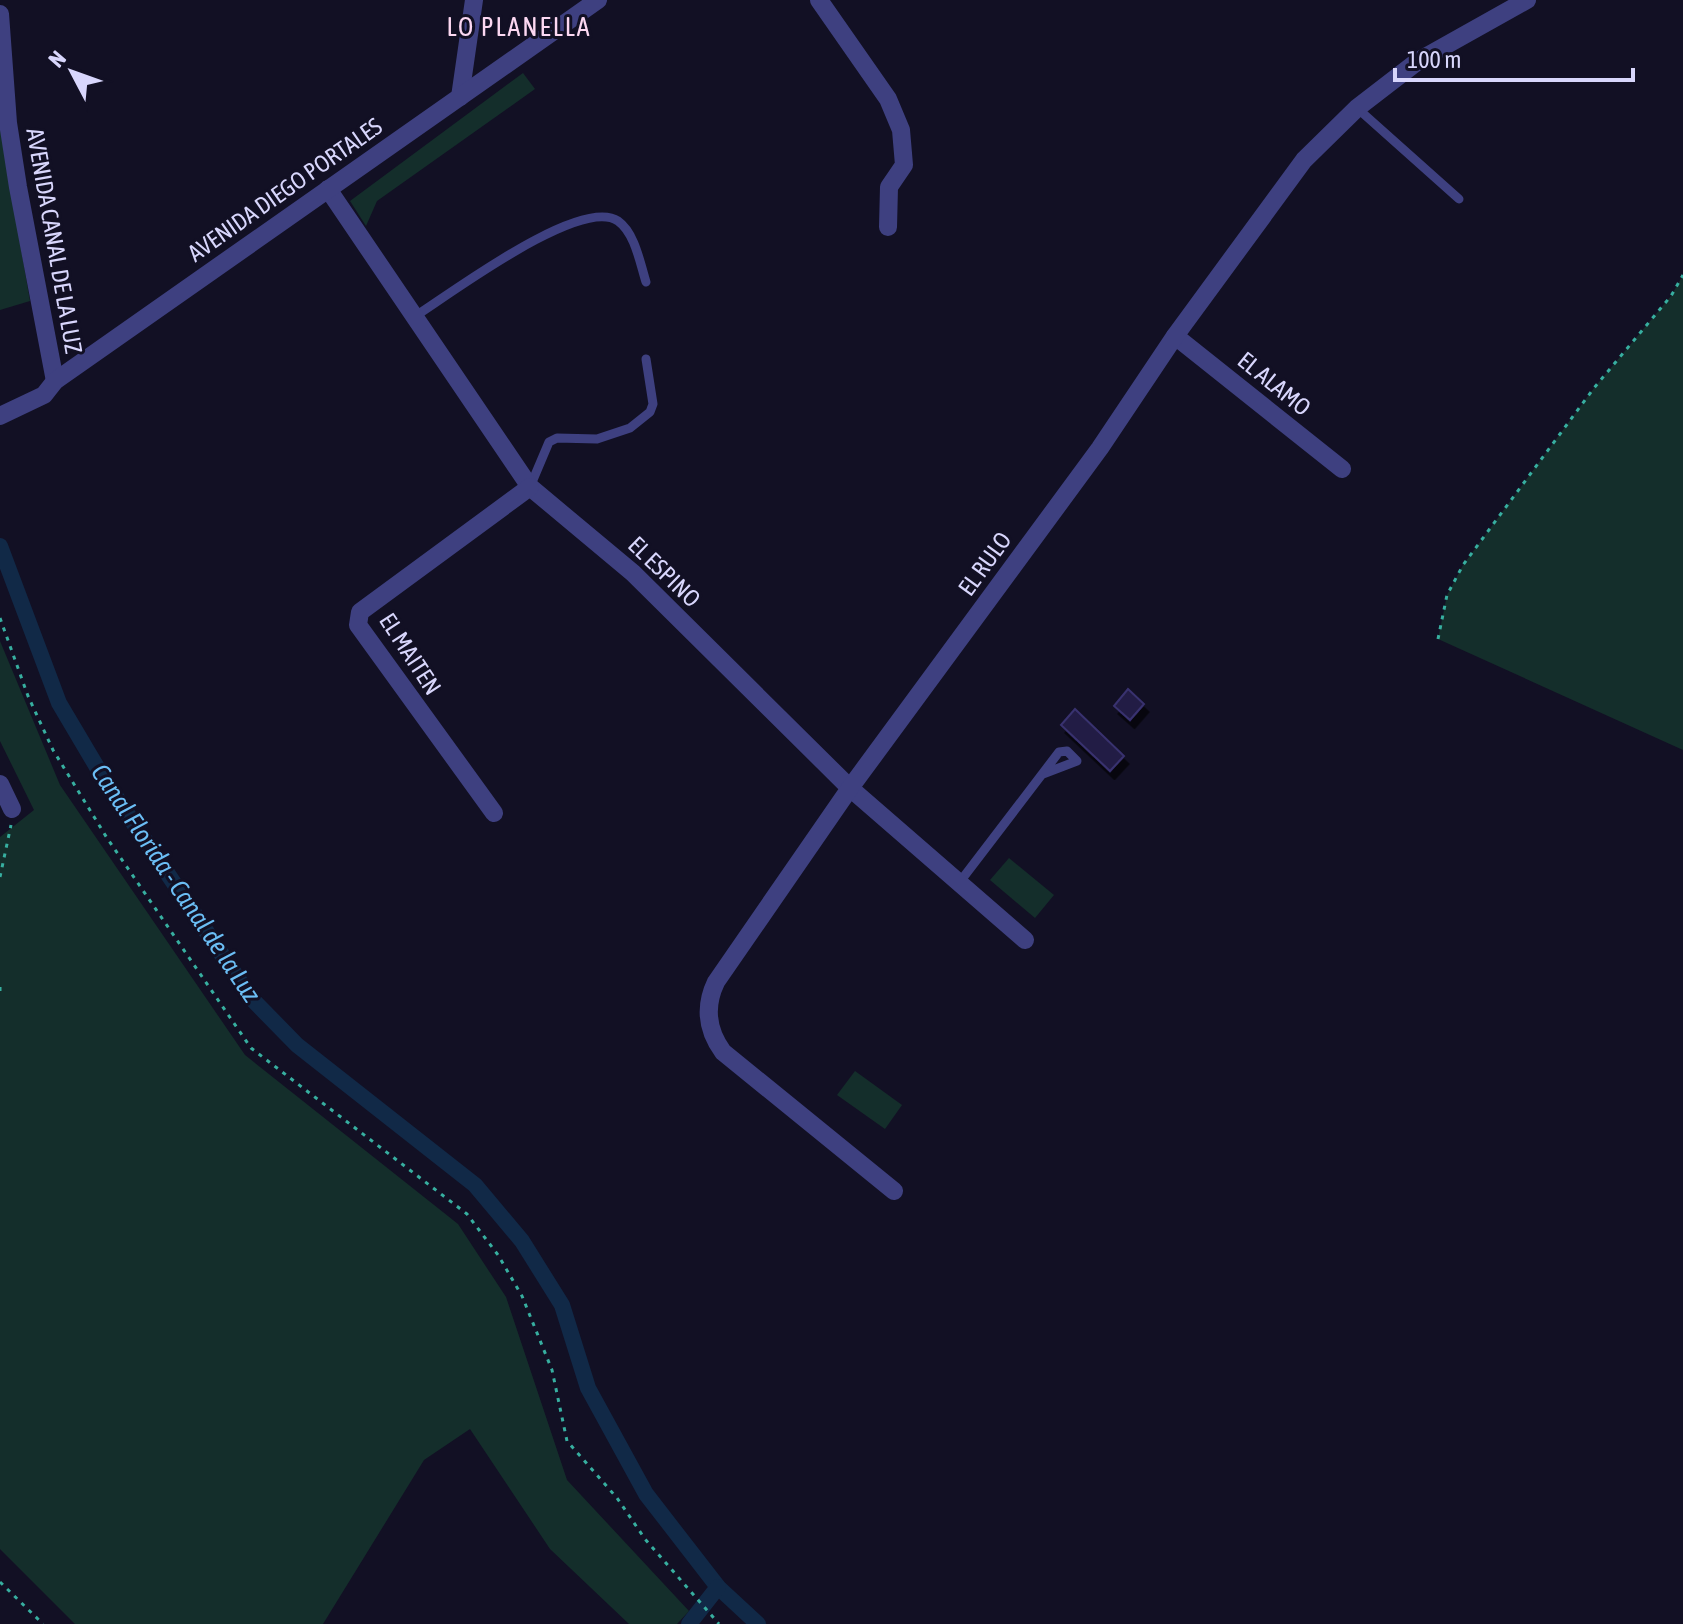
<svg xmlns="http://www.w3.org/2000/svg" width="1683" height="1624" font-family="'Asap Condensed',sans-serif">
<defs>
<filter id="shadow"><feDropShadow dx="4.5" dy="8" stdDeviation="0" flood-color="#0009"/></filter>
</defs>
<rect width="100%" height="100%" fill="#121024"/>
<g fill="#142e2b">
<path d="M523,73L535,89L377,201L366,226L350,201Z"/>
<path d="M0,125L30,301L0,310Z"/>
<path d="M1683,275V750L1438,639L1447,595L1463,565L1594,388L1671,296Z"/>
<path d="M0,641L60,785L245,1055L458,1224L506,1297L567,1480L689,1611L677,1624H629L550,1549L470,1429L424,1460L323,1624H75L0,1549V837L34,810L0,741Z"/>
<path d="M1009,858L1054,895L1035,918L990,880Z"/>
<path d="M855,1071L902,1105L885,1129L837,1095Z"/>
</g>
<g fill="none" stroke-linecap="round" stroke-linejoin="round">
<g stroke="#112947" stroke-width="16">
<path d="M0,546L59,703L104,779L251,998L297,1045L475,1185L522,1241L562,1305L588,1388L646,1494L718,1587L758,1624"/>
<path d="M689,1624L718,1587"/>
</g>
</g>
<g fill="#231e44" stroke="#39316f" stroke-width="2" filter="url(#shadow)">
<path d="M1128,689L1144,704L1130,720L1114,706Z"/>
<path d="M1075,709L1124,756L1110,771L1061,725Z"/>
</g>
<g fill="none" stroke-linecap="round" stroke-linejoin="round">
<g stroke="#37afa0" stroke-width="3" stroke-dasharray="4 6" stroke-linecap="butt">
<path d="M0,618L28,696L53,750L107,838L251,1048L467,1214L498,1255L522,1296L552,1370L567,1441L617,1498L645,1539L719,1624"/>
<path d="M1438,639L1447,595L1463,565L1594,388L1671,296L1683,275"/>
<path d="M0,877L11,825"/>
<path d="M0,987V994"/>
<path d="M0,1582L43,1624"/>
</g>
<g stroke="#3e4080" stroke-width="9">
<path d="M1357,108L1459,199"/>
<path d="M417,315C453,292 581,196 618,221C635,233 640,263 646,282"/>
<path d="M530,487L549,442L557,438L597,439L630,428L650,412L653,404L646,359"/>
<path d="M959,883L1059,752L1067,751L1077,761L1043,774"/>
</g>
<g stroke="#3e4080" stroke-width="18">
<path d="M819,0L888,99L901,130L904,165L889,187L888,227"/>
<path d="M0,14L8,123L18,187L55,381"/>
<path d="M460,97L474,0"/>
<path d="M328,189L530,487L633,573L850,788L1025,940"/>
<path d="M1175,336L1342,469"/>
<path d="M0,416L44,395L55,381L598,0"/>
<path d="M0,784L12,809"/>
<path d="M494,813L358,625L360,612L530,487"/>
<path d="M894,1191L723,1052C707,1030 704,1007 716,982L850,788L1100,448L1175,336L1304,160L1357,108L1418,61L1527,0"/>
</g>
</g>
<g text-anchor="middle" stroke-width="6" stroke-linejoin="round" paint-order="stroke">
<g font-size="24" fill="#d8d6fc" stroke="#121024">
<text transform="translate(285 190) rotate(-35)" y="8">AVENIDA DIEGO PORTALES</text>
<text transform="translate(54 241) rotate(80)" y="8">AVENIDA CANAL DE LA LUZ</text>
<text transform="translate(1274 384) rotate(39)" y="8">EL ALAMO</text>
<text transform="translate(985 564) rotate(-54)" y="8">EL RULO</text>
<text transform="translate(664 572) rotate(44)" y="8">EL ESPINO</text>
<text transform="translate(410 654) rotate(57)" y="8">EL MAITEN</text>
</g>
<g font-size="26" letter-spacing="2" fill="#fcd8f2" stroke="#121024">
<text x="519" y="36">LO PLANELLA</text>
</g>
<g font-size="26" font-style="italic" fill="#6bbef5" stroke="#121024">
<text transform="translate(176 883) rotate(56)" y="9">Canal Florida - Canal de la Luz</text>
</g>
</g>
<g transform="translate(72 72) rotate(311)" stroke="#121024" stroke-width="6" paint-order="stroke">
<path d="M0-6L14 30L0 20L-14 30Z" fill="#d8d6fc"/>
<text y="-12" font-size="22" font-weight="bold" text-anchor="middle" fill="#d8d6fc">N</text>
</g>
<path d="M1395 68v12h238v-12" fill="none" stroke="#d8d6fc" stroke-width="4"/>
<text x="1407" y="68" font-size="24" fill="#d8d6fc" stroke="#121024" stroke-width="6" paint-order="stroke">100 m</text>
</svg>
